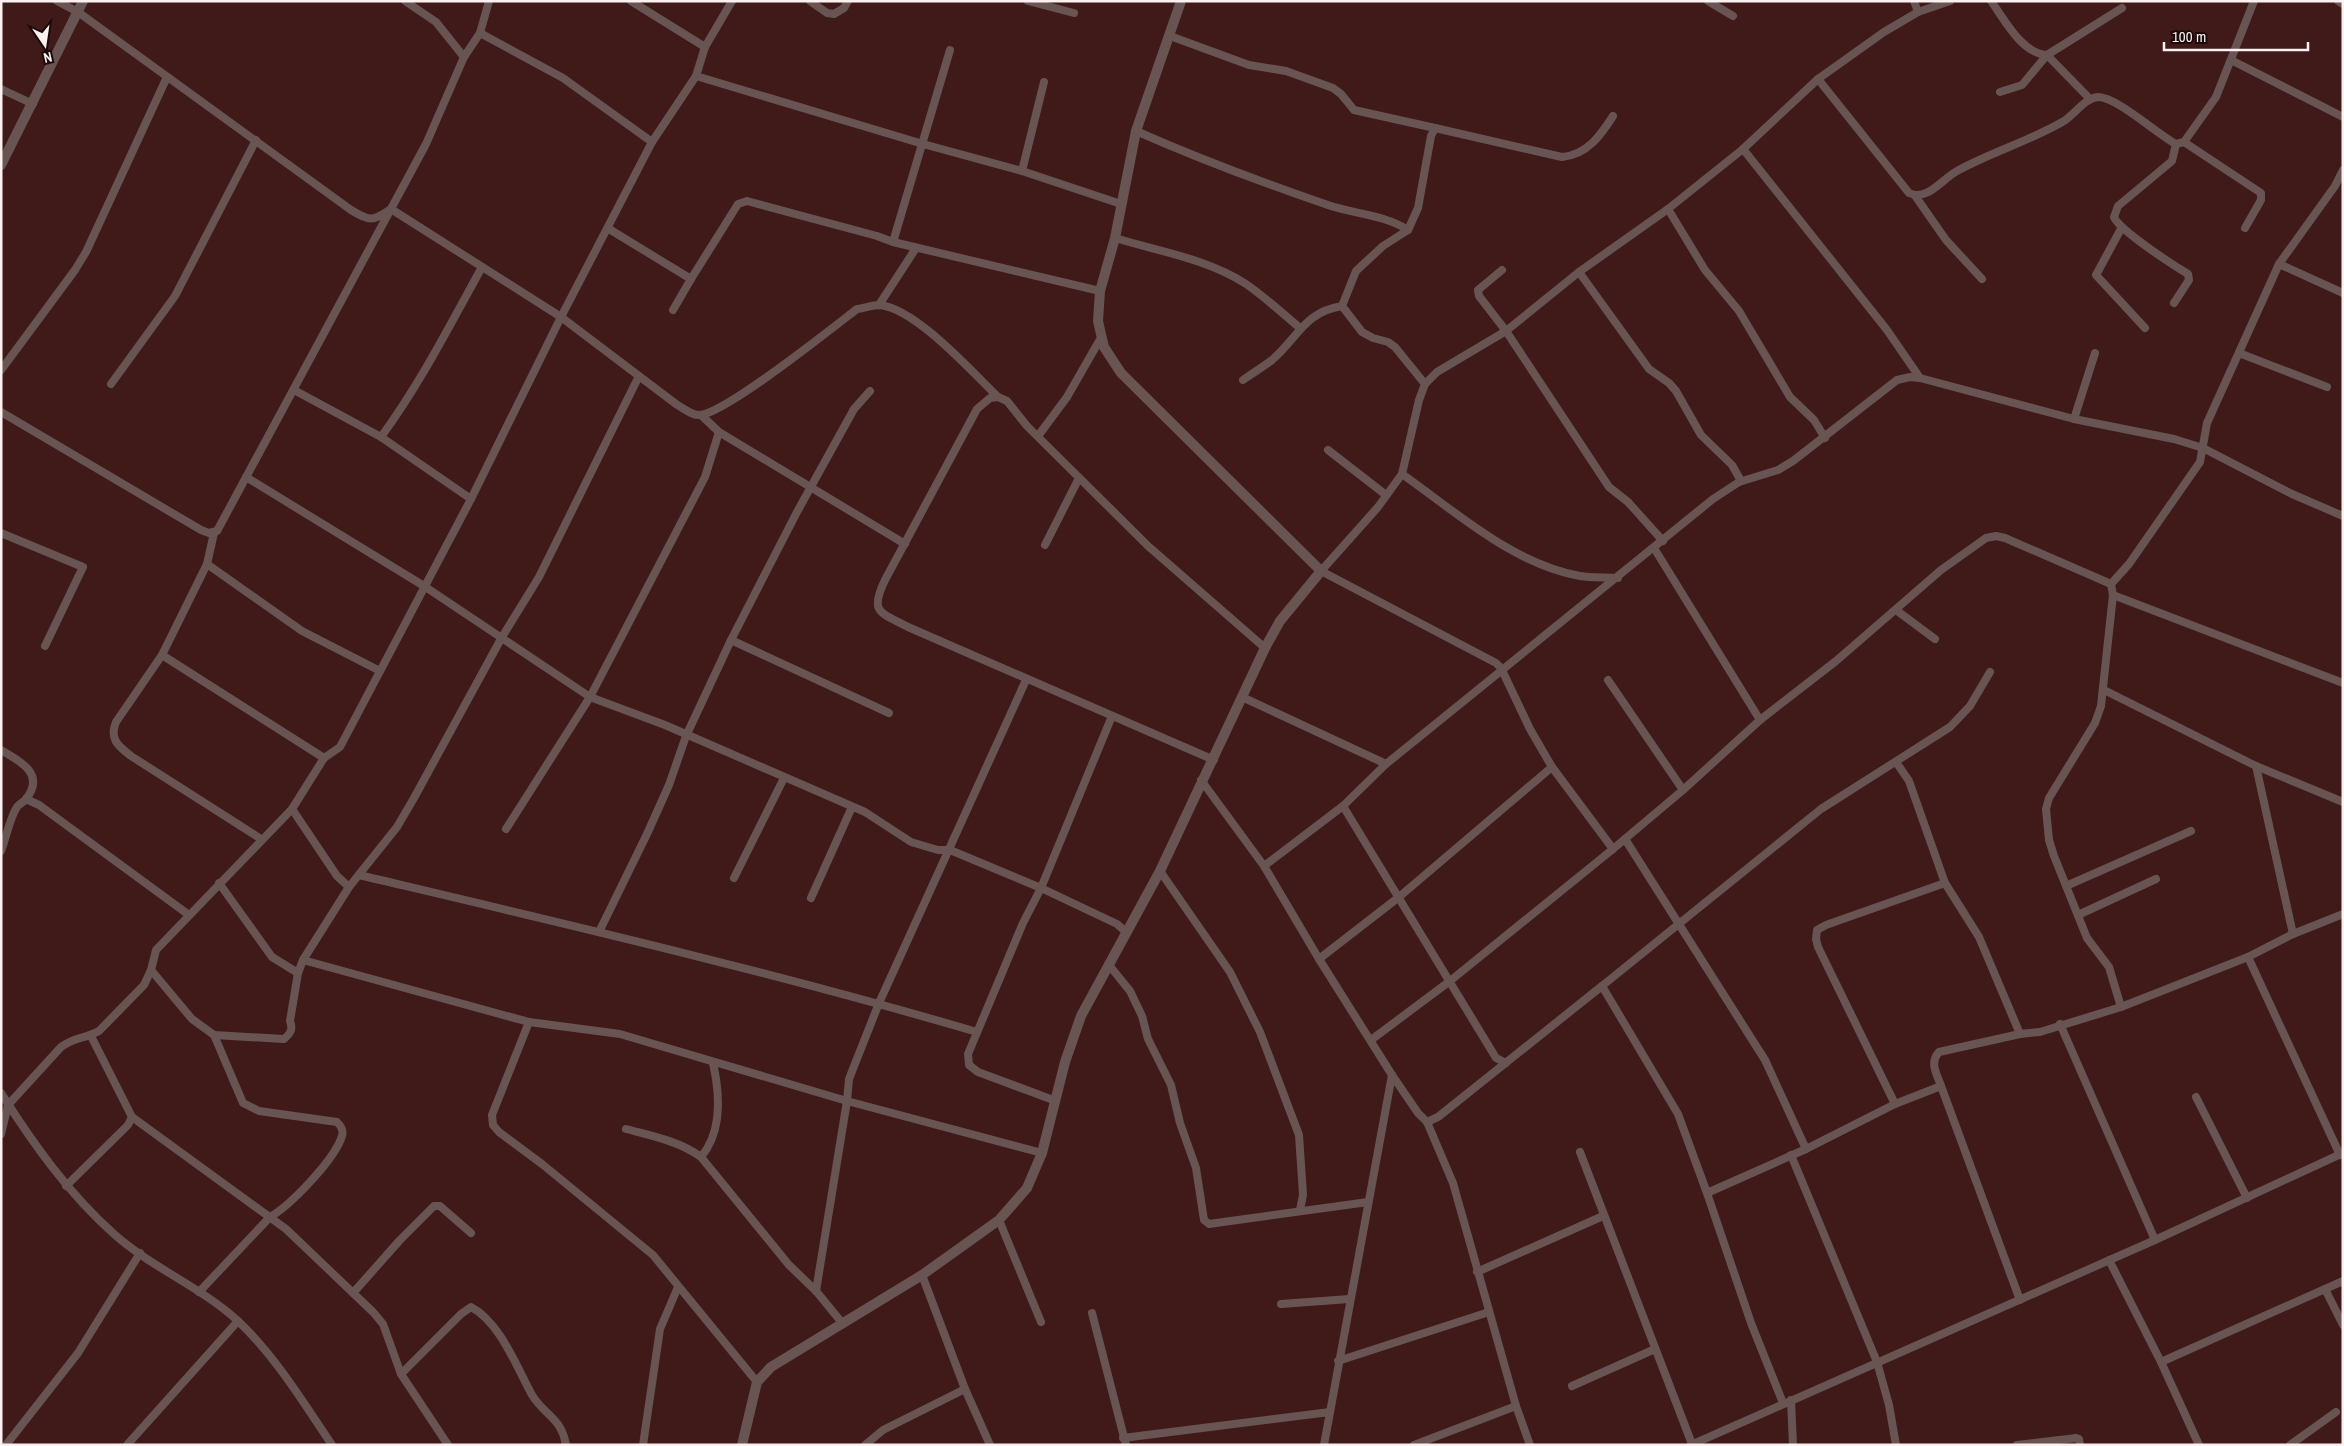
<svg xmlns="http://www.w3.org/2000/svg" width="2344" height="1446" font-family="'Archivo Narrow',sans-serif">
<rect width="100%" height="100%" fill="#3f1a18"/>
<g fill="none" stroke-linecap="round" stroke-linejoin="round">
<g stroke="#685553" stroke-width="8">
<path d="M57,1L78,12L351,210C370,222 373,221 391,209L561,317L676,404C683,408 692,416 700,415C726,413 831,329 857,309C864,308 873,305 880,305C916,309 971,371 998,397L1007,401L1027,426L1148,546L1265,648"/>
<path d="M405,1L436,22L464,57"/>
<path d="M631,1L705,47"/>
<path d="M810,1L827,13L834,14L844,8L848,1"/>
<path d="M1028,1L1074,13"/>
<path d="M1708,1L1733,16"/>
<path d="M1914,1L1918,12"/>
<path d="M1991,1C2005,20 2021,53 2047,55L2090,99"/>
<path d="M2338,1L2343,4"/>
<path d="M480,33L563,78L652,142"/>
<path d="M1170,36L1249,65L1286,71L1333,88L1341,94L1354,110L1435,128L1431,136L1418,208L1408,230L1383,246L1356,271L1342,306L1362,332L1373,338L1388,342L1395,347L1425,384"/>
<path d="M2231,60L2343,117"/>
<path d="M696,76L923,144L1022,171L1121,204"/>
<path d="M1818,79L1909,193C1927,202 1942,179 1957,171C1991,152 2030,141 2064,121C2075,114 2085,98 2098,97C2117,97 2157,134 2176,144L2184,142L2216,97L2254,1"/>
<path d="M1,89L33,104"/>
<path d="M2000,92L2022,85L2047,55L2122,8"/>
<path d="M1435,128L1562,157C1587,155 1601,135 1613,116"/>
<path d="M1136,131C1197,158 1261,182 1325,204C1352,214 1383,214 1408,230"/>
<path d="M2184,142L2261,193V200L2245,228"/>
<path d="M1743,149L1887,330L1920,378"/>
<path d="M1022,171L1044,82"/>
<path d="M1916,197L1946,240L1982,279"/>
<path d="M1668,209L1705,270L1739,311L1790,397L1814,420L1825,438"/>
<path d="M2122,227L2096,275L2145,328"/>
<path d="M609,229L691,279L673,310"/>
<path d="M1115,238C1158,251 1208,259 1246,284C1265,297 1282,313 1300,328"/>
<path d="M893,242L950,50"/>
<path d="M2279,264L2343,293"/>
<path d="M1502,270L1478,290L1479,296L1506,331L1609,487L1628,502L1663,541"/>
<path d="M1579,272L1649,369L1669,383L1676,391L1701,435L1732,465L1741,481L1739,482"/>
<path d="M691,279L738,204L747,201L877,236L893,242L1100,291"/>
<path d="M2174,303L2189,280L2188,274C2173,265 2119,230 2114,217L2118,206L2172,161L2176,144"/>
<path d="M879,305L916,248"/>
<path d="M2239,353L2327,387"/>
<path d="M1,370L75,270L86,252L167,77"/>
<path d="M1243,380C1253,373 1263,367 1272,360C1298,338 1304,312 1342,306"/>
<path d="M111,384L175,296L256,140"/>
<path d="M294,390L381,437L471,499"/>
<path d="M998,397L990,398L977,409L885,580C869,613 880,612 908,627L1214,760"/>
<path d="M1,412L201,530L209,533L217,531L426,144L464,57L480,33L489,1"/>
<path d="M701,415L719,432L905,544"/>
<path d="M2074,419L2095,353"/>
<path d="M1038,436L1067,397L1102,336"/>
<path d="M381,437C420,384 450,325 482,267"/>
<path d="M1328,450L1386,495"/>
<path d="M1402,474C1456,512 1513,564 1580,576C1592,578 1605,577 1618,578"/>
<path d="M246,477L424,586L590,697L665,725L865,812L911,842L938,850H950L1041,888L1117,924L1126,932"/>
<path d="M1,533L83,567L45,646"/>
<path d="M214,533L207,564L162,655L116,722C109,739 118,746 131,756L261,839"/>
<path d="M1045,545L1079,478"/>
<path d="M1654,548L1760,720"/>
<path d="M207,564L302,631L380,671"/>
<path d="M2113,595L2343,683"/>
<path d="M1896,610L1935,639"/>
<path d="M731,640L889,713"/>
<path d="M162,655L324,758"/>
<path d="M1608,680L1683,790"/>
<path d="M2104,690L2256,766L2343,802"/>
<path d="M1242,697L1386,764"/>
<path d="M1,750C20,761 46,774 26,799C24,802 19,804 17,807C10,817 6,839 1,851"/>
<path d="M1896,762L1909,781L1945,883L1979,937L2020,1034"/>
<path d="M2256,766L2293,934"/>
<path d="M1201,780L1264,866L1319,959L1392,1075L1418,1113L1427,1122L1438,1117L1602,986L1678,1114L1707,1193L1806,1149L1895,1104L1941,1086C1937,1074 1929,1063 1939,1052L2020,1034L2040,1032L2121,1007L2109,967L2087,938L2054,856L2049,840L2046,809L2049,798L2095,723L2101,706L2113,595L2111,584L2129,564L2200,462L2207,423L2279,264L2335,186L2343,170"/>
<path d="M26,799L39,805L189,915"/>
<path d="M1343,806L1496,1058L1506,1063"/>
<path d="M292,809L337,876L349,887"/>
<path d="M506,829L590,697L705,477L719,432"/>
<path d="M1625,839L1765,1060L1806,1149"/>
<path d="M1613,849L1552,767L1530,729L1501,668L1496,663L1321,571L1378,507L1402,474L1419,400L1425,384L1437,372L1506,331L1579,272L1668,209L1743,149L1818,79L1884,32L1918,12L1950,1"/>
<path d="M1264,866L1343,806L1386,764L1713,499L1739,482L1778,470L1793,461L1897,380L1910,377L1920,378L2074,419L2174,439L2203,448L2292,494L2343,516"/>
<path d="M1160,871L1230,972L1260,1032L1299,1135L1303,1195L1300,1210"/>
<path d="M359,875C566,924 773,972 977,1032"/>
<path d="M734,878L784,778"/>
<path d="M219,883L272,957L298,973"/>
<path d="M2066,886L2191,831"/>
<path d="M811,898L852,807"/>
<path d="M2078,915L2156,879"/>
<path d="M599,932L647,834L669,785L686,736L731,640L797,512L854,409L870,391"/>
<path d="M2248,957L2340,1155"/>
<path d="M1319,959L1399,897L1552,767"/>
<path d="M303,960L529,1022L620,1034L847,1101L1042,1153"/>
<path d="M1109,965L1130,991L1142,1016L1148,1039L1171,1085L1180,1123L1196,1168L1204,1220L1209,1224L1368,1202"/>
<path d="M151,970L192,1019L214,1035L284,1039C291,1033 293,1029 290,1021L298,973L303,960L349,887L397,827L414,798L502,637L539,577L639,376"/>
<path d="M1602,986L1821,809L1950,727L1970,706L1990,672"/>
<path d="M2121,1007L2248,957L2293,934L2343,914"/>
<path d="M529,1022L492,1115L493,1125L499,1132L542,1164L653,1255L757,1382"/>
<path d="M2060,1024L2155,1240"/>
<path d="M91,1036L132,1117L286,1229L373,1312L383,1324L401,1374L448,1445"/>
<path d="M1371,1040L1450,981L1613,849L1683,790L1760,720L1836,661L1941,570L1986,538L1996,536L2005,538L2111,584"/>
<path d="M1941,1086L2020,1300"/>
<path d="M1,1093C34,1145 69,1194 114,1234C152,1268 201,1287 238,1321C276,1357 303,1402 332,1445"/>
<path d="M2196,1097L2247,1198"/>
<path d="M1056,1101L978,1072L969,1065L968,1054L1023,923L1041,888L1112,716"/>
<path d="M1895,1104L1818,947L1816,939L1817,930L1826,925L1945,883"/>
<path d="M1427,1122L1453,1183L1516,1406L1530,1445"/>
<path d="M626,1129C652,1136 679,1141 701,1157L789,1265L816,1291L843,1324"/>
<path d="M1,1134L8,1105L61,1047C76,1036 85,1039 99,1031L144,985L151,970L156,950L292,809L324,758L340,747L471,499L561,317L652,142L696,76L705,47L732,1"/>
<path d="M1580,1152L1692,1444"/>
<path d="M1791,1155L1877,1362L1889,1405L1896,1445"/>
<path d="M701,1157C723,1131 720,1094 713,1063"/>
<path d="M66,1186L128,1125L132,1117"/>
<path d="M1707,1193L1751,1323L1783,1403"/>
<path d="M999,1220L1041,1322"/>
<path d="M2109,1260L2161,1362L2199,1445"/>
<path d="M1477,1272L1603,1216"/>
<path d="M922,1275L965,1389L990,1445"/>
<path d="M2325,1289L2343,1325"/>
<path d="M816,1291L847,1101L849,1079L879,1003L1026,680"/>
<path d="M199,1292L270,1217C291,1205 335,1159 342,1136C344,1130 341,1126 337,1122L259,1111L243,1103L214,1035"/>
<path d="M353,1293L400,1240L434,1206H440L471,1233"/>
<path d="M1281,1304L1349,1299"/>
<path d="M1092,1313L1126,1445"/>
<path d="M1338,1361L1489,1312"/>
<path d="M2161,1362L2343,1281"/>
<path d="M401,1374L461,1314L471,1307C500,1322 517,1368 532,1395C545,1416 561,1417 566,1445"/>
<path d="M1572,1386L1655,1349"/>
<path d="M1791,1400L1793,1445"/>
<path d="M1123,1438L1330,1412"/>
<path d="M6,1445L78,1353L140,1253"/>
<path d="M127,1445L238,1321"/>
<path d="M643,1445L660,1329L678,1287"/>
<path d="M865,1445L883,1430L965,1389"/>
<path d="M1324,1445L1392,1075"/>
<path d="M1414,1445L1516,1406"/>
<path d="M1691,1445L2155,1240L2343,1153"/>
<path d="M2017,1445L2076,1438L2079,1439L2080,1445"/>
<path d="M2290,1445L2336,1412"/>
</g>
<g stroke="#685553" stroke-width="10">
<path d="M1,165L83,1"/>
<path d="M742,1445L757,1382L771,1367L922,1275L999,1220L1027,1188L1042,1153L1065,1062L1081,1016L1160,871L1265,648L1280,621L1321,571L1121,373L1104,347L1098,321L1100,291L1115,238L1136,131L1181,1"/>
</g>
</g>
<rect width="2344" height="1446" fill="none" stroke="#fcf1f0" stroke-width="5"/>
<g transform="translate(45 45) rotate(167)" stroke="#1b0a09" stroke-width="4" paint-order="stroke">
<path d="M0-4L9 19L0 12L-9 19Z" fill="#fcf1f0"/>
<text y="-8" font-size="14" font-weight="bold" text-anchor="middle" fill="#fcf1f0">N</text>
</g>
<path d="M2164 42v8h144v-8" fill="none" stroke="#fcf1f0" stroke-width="2.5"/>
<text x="2172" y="42" font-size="15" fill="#fcf1f0" stroke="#1b0a09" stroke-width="4" paint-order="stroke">100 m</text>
</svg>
